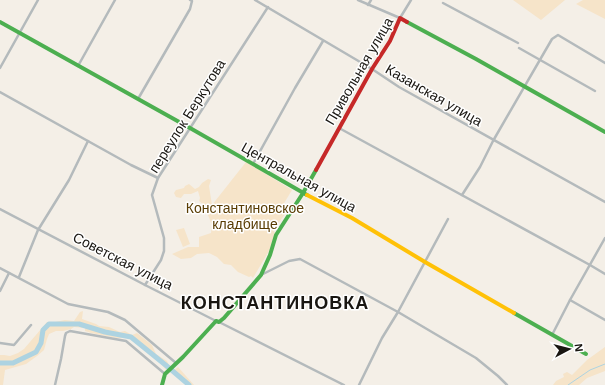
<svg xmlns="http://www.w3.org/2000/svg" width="605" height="385" font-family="Helvetica,sans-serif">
<rect width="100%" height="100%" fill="#f4efe7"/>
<g fill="#f6e4c9">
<path d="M513,0H565L541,20Z"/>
<path d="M583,0H605V19L576,4Z"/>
<path d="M246,162L292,190L283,205L289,209L273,230L275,233L269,251L253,278L251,276L249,277L238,272L231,265L224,264L217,257L209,253L197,254L191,258L181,259L172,254L188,247H199V237L211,233L212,225L204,205L199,201L200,198L198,191L191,194H184L181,198L176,197L174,193L176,190L184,188L185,186L189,184L195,189L199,187L202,183L208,179L211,180L209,186L212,205Z"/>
<path d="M184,228L190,244L183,247L176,230Z"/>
<path d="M83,311L82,319L96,324L99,326L109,327L120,332L125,331L132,335L137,333L152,345L156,354L167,361L169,365L166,370L159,361L144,350L133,340L128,338H117L91,333L85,331V328L74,327L71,329L63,331H56L49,334L47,339L44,350L37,356L26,364L5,370L3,385H0V355H4L10,356L18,353L24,349L47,322H55L65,320L74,321L80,312Z"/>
<path d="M605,347V371L587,378L579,385H553L556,381L564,377L563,374L567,372L572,375L587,360Z"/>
<path d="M178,367L194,385H186L172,372Z"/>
</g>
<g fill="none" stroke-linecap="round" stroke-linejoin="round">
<path stroke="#add3e1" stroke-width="1" d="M568,385L590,370L605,364"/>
<path stroke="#add3e1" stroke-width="5" d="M0,363H13L36,352L41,343L43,330L49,324H79L105,332L131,337L168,367L189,385"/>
<g stroke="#b4babc" stroke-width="2.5">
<path d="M255,0L372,69L399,87L605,202"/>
<path d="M358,0L400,18L411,0"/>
<path d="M443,3L518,43"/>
<path d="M368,5L371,0"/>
<path d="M519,48L595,91"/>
<path d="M78,66L115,0"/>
<path d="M0,68L38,0"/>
<path d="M0,92L131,165L158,178"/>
<path d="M138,99L190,9L192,1L190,0"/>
<path d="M339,128L590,265L605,274"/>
<path d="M253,164L295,88L323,41"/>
<path d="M462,195L480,167L493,141L552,39L558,35L605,63"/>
<path d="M0,209L145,285L216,321"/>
<path d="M0,268L68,304L108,312L125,320L176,363"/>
<path d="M261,275L289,261L300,259L398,312L476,358L498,376L507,385"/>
<path d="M19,277L38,230L69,180L88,141"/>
<path d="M145,285L161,260L164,251V238L152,195L158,178L268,7"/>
<path d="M0,291L9,273"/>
<path d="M570,300L605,320"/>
<path d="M219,322L344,385"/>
<path d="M552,335L570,300L605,238"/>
<path d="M0,343L14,345L31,325"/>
<path d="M55,385L61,359L65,336L66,333L70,331L126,341L165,374"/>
<path d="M359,385L382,338L398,312L448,219"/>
</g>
<g stroke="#4caf50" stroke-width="4">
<path d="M0,22L190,128L307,195"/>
<path d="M407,22L476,59L605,132"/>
<path d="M514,313L586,354"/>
<path d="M162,385L165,374L183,357L216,321L219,322L224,318L261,275L270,255L276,235L303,193L316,170"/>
</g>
<path stroke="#ffc107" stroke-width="4" d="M307,195L352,218L425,262L514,313"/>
<path stroke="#c62828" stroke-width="4" d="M316,170L372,69L390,41L400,18L407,22"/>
</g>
<g text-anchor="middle" stroke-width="3" stroke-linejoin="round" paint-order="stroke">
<g font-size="14" fill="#191611" stroke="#fff">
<text transform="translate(359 71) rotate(-60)" y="5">Привольная улица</text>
<text transform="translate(434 95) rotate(30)" y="5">Казанская улица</text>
<text transform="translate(187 116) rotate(-58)" y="5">переулок Беркутова</text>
<text transform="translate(299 177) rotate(29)" y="5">Центральная улица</text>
<text transform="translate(123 261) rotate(27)" y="5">Советская улица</text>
</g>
<g font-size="14" fill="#593c03" stroke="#fff">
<text x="245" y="213">Константиновское<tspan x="245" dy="16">кладбище</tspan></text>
</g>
<g font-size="18" font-weight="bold" letter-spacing="1" fill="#191611" stroke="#fff">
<text x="275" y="309">КОНСТАНТИНОВКА</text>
</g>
</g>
<g transform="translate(569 349) rotate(83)" stroke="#ffffff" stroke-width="3" paint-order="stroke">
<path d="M0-3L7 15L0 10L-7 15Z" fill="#191611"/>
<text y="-6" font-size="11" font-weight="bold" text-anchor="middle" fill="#191611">N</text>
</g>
</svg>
